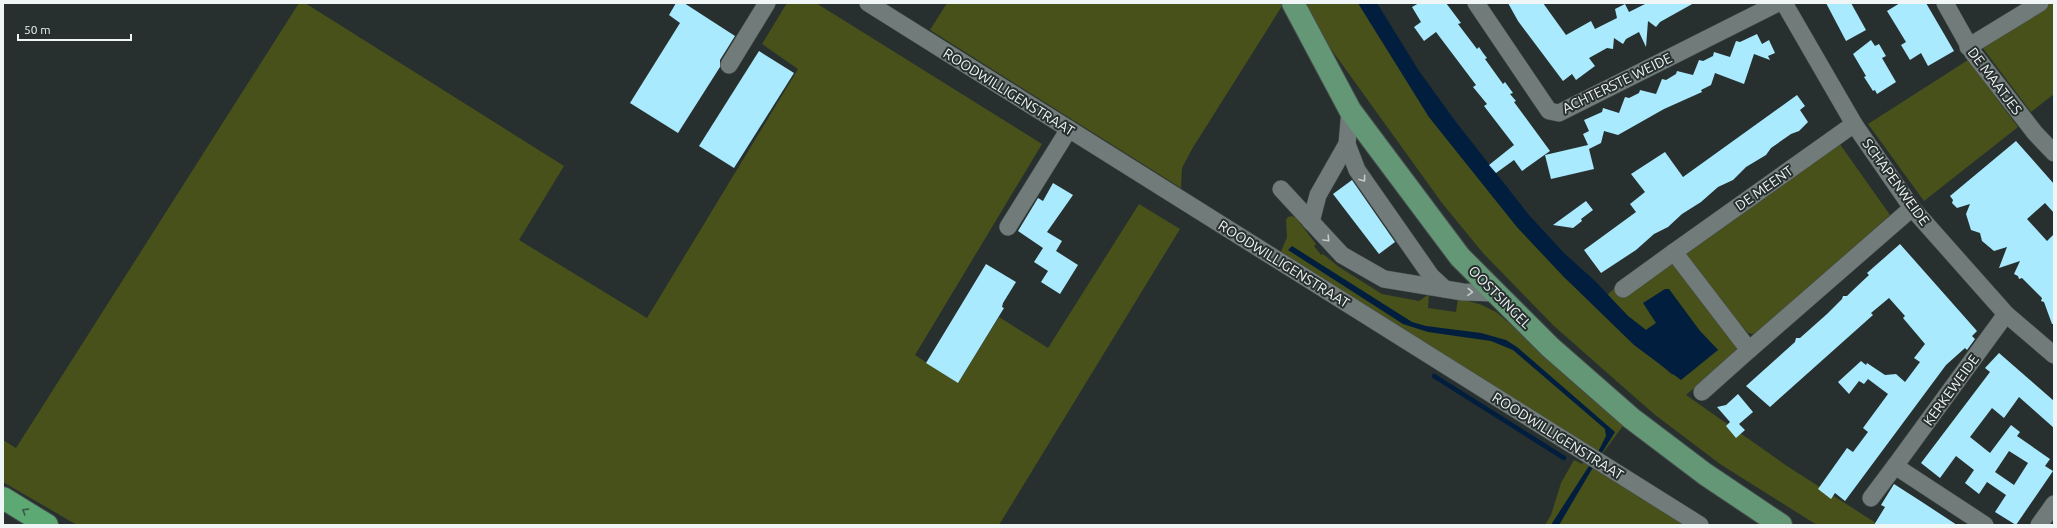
<svg xmlns="http://www.w3.org/2000/svg" width="2057" height="528" font-family="Ubuntu,sans-serif">
<rect width="100%" height="100%" fill="#27302f"/>
<g fill="#485119">
<path d="M299,3H305L564,166L519,240L647,318L798,69L762,44L787,3H816L1042,144L915,355L958,383L999,317L1048,348L1139,204L1180,229L999,525H77L3,482V440L16,448Z"/>
<path d="M947,3H1281L1282,6L1192,149L1182,168L1181,188L930,30Z"/>
<path d="M1302,3H1358L1429,117L1517,227L1564,277L1672,375L1718,350L1700,331L1656,323L1646,330L1628,316L1607,295L1616,287L1676,260L1738,343C1734,365 1701,381 1686,395L1787,466L1879,525H1817L1720,464L1654,414L1554,326L1483,253L1442,203L1313,24Z"/>
<path d="M2049,3H2054V94L2031,112L1982,47L1996,35Z"/>
<path d="M1968,60L2018,127L1924,201L1868,124Z"/>
<path d="M1837,140L1890,215L1759,333L1752,334L1748,333L1699,277L1686,254L1688,251Z"/>
<path d="M1292,216L1296,218L1316,244L1314,246L1321,255L1323,254L1339,267L1382,294L1419,301L1429,294L1428,308L1456,312L1458,298L1482,305L1496,312L1625,423L1600,457L1280,254L1287,237L1286,220L1288,217Z"/>
<path d="M1586,458L1690,525H1559L1594,466L1591,463L1551,525H1545L1551,515L1561,483L1574,460L1582,464Z"/>
</g>
<g fill="#021e3e">
<path d="M1358,3H1377L1419,71L1456,122L1529,215L1564,253L1595,281L1628,316L1646,330L1656,323L1643,303L1665,289H1669L1700,331L1718,350L1681,380L1634,345L1564,277L1517,227L1429,117Z"/>
<path d="M1292,246L1412,322L1426,326L1481,333L1506,340L1517,347L1615,432L1600,456L1597,454L1606,436L1605,429L1513,350L1491,341L1428,332L1403,324L1288,250Z"/>
<path d="M1591,463L1594,465L1559,525H1551Z"/>
</g>
<g fill="none" stroke-linecap="round" stroke-linejoin="round">
<path stroke="#021e3e" stroke-width="4.5" d="M1434,376L1564,458"/>
</g>
<g fill="#a9eaff" fill-rule="evenodd">
<path d="M676,3H684L735,36L720,60V67L678,133L630,103L680,23L669,15Z"/>
<path d="M1419,3H1446L1461,23L1458,24L1477,49L1479,47L1483,53L1487,58L1485,59L1503,84L1505,82L1513,93L1510,94L1516,101L1514,102L1550,151L1522,171L1514,160L1496,173L1489,165L1514,145L1484,106L1487,104L1473,87L1476,85L1436,32L1424,41L1414,27L1421,22L1412,7Z"/>
<path d="M1508,3H1543L1566,35L1591,21L1595,29L1617,18L1615,9L1625,4L1629,12L1647,3H1694L1660,22L1656,27L1648,21L1646,47L1639,32L1626,39L1623,44L1614,38L1613,49L1607,48L1589,58L1595,66L1576,80L1572,74L1563,81L1518,21Z"/>
<path d="M1826,3H1851L1866,30L1846,41Z"/>
<path d="M1900,3H1926L1954,51L1928,66L1921,53L1910,60L1901,45L1906,42L1887,11Z"/>
<path d="M1757,34L1762,44L1769,40L1775,53L1768,56L1770,60L1754,54L1744,84L1715,73L1711,85L1701,90L1702,92L1664,109L1618,135L1604,131L1601,143L1589,149L1594,169L1551,179L1545,155L1588,145L1583,134L1589,131L1584,120L1602,112L1603,108L1619,113L1625,97L1629,98L1639,93L1640,90L1656,94L1662,79L1666,80L1676,74L1677,71L1693,75L1699,60L1703,61L1713,56L1714,52L1730,57L1736,41L1740,42Z"/>
<path d="M1871,40L1875,46L1879,44L1886,56L1882,58L1896,82L1877,94L1875,90L1873,91L1864,77L1866,76L1853,54Z"/>
<path d="M759,51L794,73L734,168L699,146Z"/>
<path d="M1797,95L1805,106L1800,110L1808,122L1799,131L1791,134L1771,148L1766,155L1746,167L1733,180L1718,187L1701,202L1682,214L1668,227L1654,234L1636,250L1601,273L1584,250L1636,212L1630,204L1645,192L1631,174L1665,152L1683,177Z"/>
<path d="M2016,141L2054,184V213L2045,203L2027,219L2047,241L2054,234V324H2052L2044,302L2041,301L2042,298L2022,278L2019,279L2018,276L2014,274L2020,261L1999,268L2007,247L1994,251L1982,241L1980,233L1971,230L1966,214L1970,204L1957,208L1952,203L1953,200L1950,196Z"/>
<path d="M1352,180L1395,242L1379,254L1333,194Z"/>
<path d="M1053,183L1073,195L1047,232L1062,241L1056,251L1078,265L1060,294L1041,282L1048,271L1034,262L1043,248L1018,231L1038,198L1043,201Z"/>
<path d="M1586,201L1593,210L1581,219L1582,221L1573,228L1553,225Z"/>
<path d="M1900,244L1977,331L1972,336L1975,339L1967,350L1965,348L1946,365L1845,501L1835,493L1831,499L1818,489L1847,448L1853,452L1868,432L1863,428L1888,394L1868,379L1864,384L1859,381L1849,394L1838,382L1861,361L1866,365L1867,363L1885,375L1896,374L1905,382L1920,362L1914,358L1925,344L1903,318L1905,316L1889,298L1871,313L1873,315L1770,407L1746,386L1795,342L1796,338H1800L1827,314L1842,299L1843,296H1847L1851,292L1869,275L1867,273Z"/>
<path d="M986,264L1016,282L1003,303L1002,307L1004,308L958,383L926,363Z"/>
<path d="M1999,353L2054,401V428L2019,397L2004,418L1992,408L1970,437L1990,453L2011,425L2020,432L2017,436L2050,459L2045,466L2053,471L2016,525L1995,512L2006,495L1987,482L1979,494L1965,483L1974,470L1956,456L1940,478L1921,463L1990,372L1985,368ZM2009,451L2028,463L2014,485L1995,472Z"/>
<path d="M1738,394L1753,412L1739,424L1745,430L1736,438L1726,426L1730,422L1717,407L1726,405Z"/>
<path d="M1894,484L1922,502L1957,525H1874L1885,507L1881,505Z"/>
</g>
<g fill="none" stroke-linecap="round" stroke-linejoin="round">
<defs>
<g id="minor">
<path d="M868,3L1700,525"/>
<path d="M1476,3L1549,111L1559,113L1778,3"/>
<path d="M1784,3L1854,124L1912,208L2006,314L2054,355"/>
<path d="M1945,3L1973,53L2035,133L2054,153"/>
<path d="M1968,47L2040,3"/>
<path d="M729,65L767,3"/>
<path d="M1854,124L1674,252L1749,350L1912,208"/>
<path d="M1347,144L1357,170L1431,276L1445,289"/>
<path d="M1281,189L1342,255L1384,279L1463,292L1496,293"/>
<path d="M1311,222L1318,195L1347,144L1350,110"/>
<path d="M1008,227L1069,129"/>
<path d="M1623,289L1674,252"/>
<path d="M1702,392L1749,350"/>
<path d="M1871,498L1895,466"/>
<path d="M1985,525L1895,466L2006,314"/>
<path d="M2039,525L2054,504"/>
</g>
<path id="major" d="M1293,3L1350,110L1460,257L1550,347L1631,418L1705,474L1781,525"/>
<path id="highway" d="M3,498L47,525"/>
</defs>
<use href="#minor" stroke="#464d4c" stroke-width="18"/>
<use href="#major" stroke="#464d4c" stroke-width="24"/>
<use href="#highway" stroke="#464d4c" stroke-width="24"/>
<use href="#minor" stroke="#717b7a" stroke-width="17"/>
<use href="#major" stroke="#649776" stroke-width="22"/>
<use href="#highway" stroke="#5ca973" stroke-width="22"/>
</g>
<defs><path id="oneway-chevron" d="M-2-3.5L2.5 0L-2 3.5" fill="none" stroke-width="1.6" stroke-linecap="round" stroke-linejoin="round"/></defs>
<g stroke="#c4cbca">
<use href="#oneway-chevron" transform="translate(1363 179) rotate(54)"/>
<use href="#oneway-chevron" transform="translate(1327 239) rotate(47)"/>
<use href="#oneway-chevron" transform="translate(1470 292) rotate(3)"/>
</g>
<use stroke="#3a5a47" href="#oneway-chevron" transform="translate(25 511) rotate(-148)"/>
<g text-anchor="middle" stroke-width="4" stroke-linejoin="round" paint-order="stroke">
<g font-size="14" fill="#f0f6f5" stroke="#27302f">
<text transform="translate(1995 81) rotate(53)" y="5">DE MAATJES</text>
<text transform="translate(1617 83) rotate(-26)" y="5">ACHTERSTE WEIDE</text>
<text transform="translate(1009 92) rotate(32)" y="5">ROODWILLIGENSTRAAT</text>
<text transform="translate(1896 182) rotate(54)" y="5">SCHAPENWEIDE</text>
<text transform="translate(1764 188) rotate(-35)" y="5">DE MEENT</text>
<text transform="translate(1284 264) rotate(32)" y="5">ROODWILLIGENSTRAAT</text>
<text transform="translate(1500 297) rotate(45)" y="5">OOSTSINGEL</text>
<text transform="translate(1951 390) rotate(-54)" y="5">KERKEWEIDE</text>
<text transform="translate(1558 436) rotate(32)" y="5">ROODWILLIGENSTRAAT</text>
</g>
</g>
<rect width="2057" height="528" fill="none" stroke="#f0f6f5" stroke-width="8"/>
<path d="M18 34v6h113v-6" fill="none" stroke="#f0f6f5" stroke-width="2"/>
<text x="24" y="34" font-size="12" fill="#f0f6f5" stroke="#27302f" stroke-width="3" paint-order="stroke">50 m</text>
</svg>
